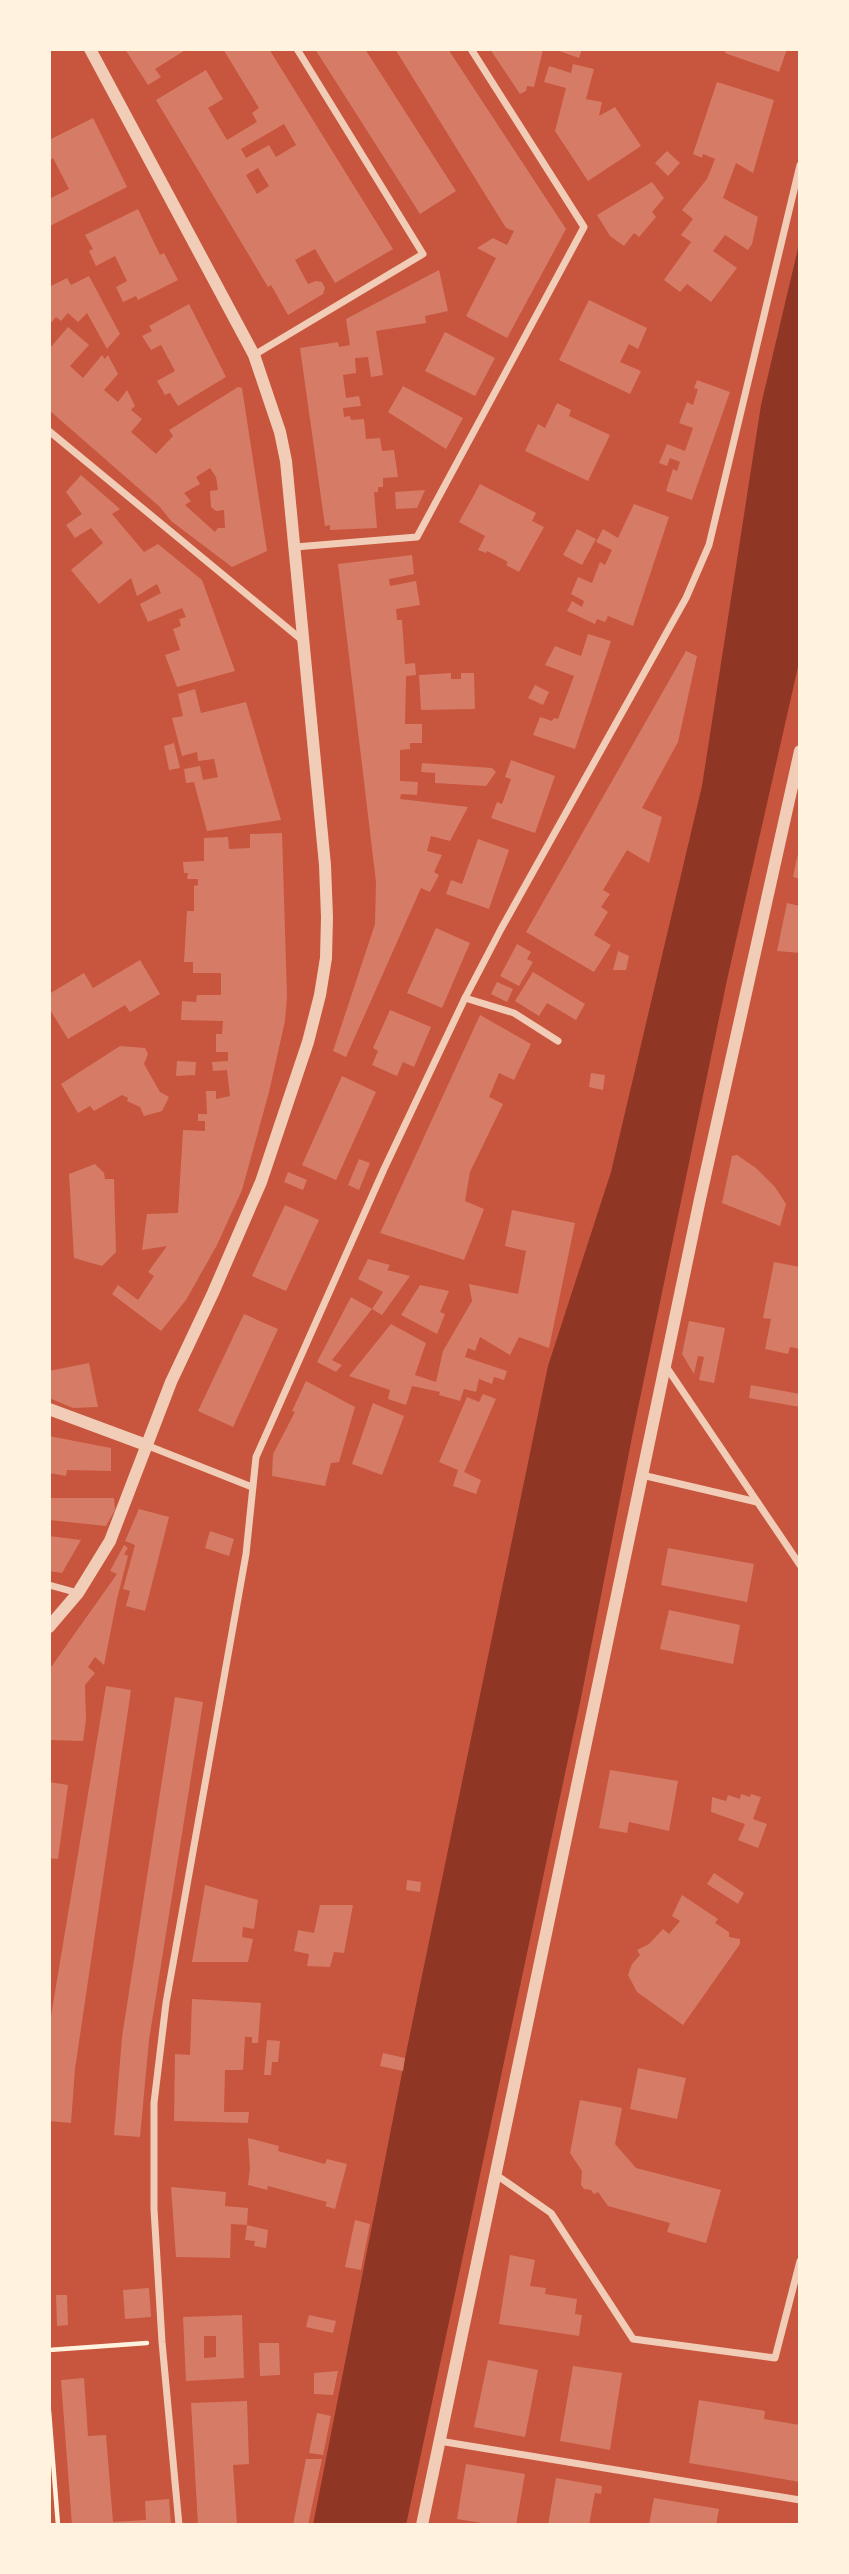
<svg xmlns="http://www.w3.org/2000/svg" width="849" height="2574" font-family="'DejaVu Sans',sans-serif">
<rect width="100%" height="100%" fill="#c8553d"/>
<path fill="#8f3625" d="M800,240V658L727,980L633,1432L581,1698L406,2525H313L405,2058L548,1366L611,1172L702,786L761,405Z"/>
<g fill="#d67c66" fill-rule="evenodd">
<path d="M125,49H187L155,69L161,77L148,85Z"/>
<path d="M223,49H269L393,249L335,283L315,249L295,260L308,284L316,281L322,282L325,288L323,294L288,315L271,285L268,287L156,100L206,70L223,99L208,108L227,140L257,122L252,113L259,108ZM284,124L296,145L276,157L269,145L246,158L241,149ZM258,168L269,186L257,194L246,175Z"/>
<path d="M315,49H365L456,191L420,214Z"/>
<path d="M395,49H448L566,229L507,338L466,316L496,258L477,248L493,238L507,245L514,231L506,228Z"/>
<path d="M490,49L543,50L534,87L527,86L526,91L520,94Z"/>
<path d="M554,49H582L579,58Z"/>
<path d="M726,49H787L779,72L725,53Z"/>
<path d="M573,64L594,69L586,99L602,102L599,116L615,107L641,146L588,181L555,131L566,88L544,82L549,66L571,73Z"/>
<path d="M717,82L774,100L753,173L736,163L723,198L758,217L752,244L748,250L725,235L713,251L737,268L711,302L687,284L680,292L664,280L691,242L681,235L693,219L682,210L707,179L715,159L703,154L702,158L693,154Z"/>
<path d="M93,118L127,187L50,226L49,199L69,189L53,158L49,161V140Z"/>
<path d="M667,151L680,163L668,176L655,163Z"/>
<path d="M652,182L664,198L652,212L656,217L639,237L634,233L624,246L610,236L597,215Z"/>
<path d="M138,209L160,255L164,253L178,280L138,300L136,296L123,302L116,287L127,281L115,256L96,266L89,251L93,249L85,235Z"/>
<path d="M439,270L448,311L425,316L426,323L376,331L383,375L371,377L368,357L355,358L356,373L343,375L346,398L359,396L361,406L343,408L344,417L350,416L351,420L364,419L366,439L380,438L382,451L394,450L398,477L383,478V487H378V492H374L377,528L330,530V525L325,526L300,348L338,342L339,347L350,345L346,319Z"/>
<path d="M89,276L120,334L107,349L87,313L78,322L68,313L61,321L56,317L49,325V287L67,278L71,285Z"/>
<path d="M589,300L647,328L638,349L629,344L620,362L641,371L630,394L559,360Z"/>
<path d="M189,304L226,377L178,406L170,393L165,395L157,381L175,371L161,345L151,350L142,336L152,331L149,326Z"/>
<path d="M68,327L89,345L70,366L83,378L102,355L105,359L108,355L118,374L104,390L118,402L127,390L135,406L131,410L142,419L131,432L156,454L173,436L169,430L238,387L242,388L267,551L232,567L171,521L160,507L49,410V345L51,347ZM210,468L216,477L218,490L210,491L211,507L216,511L224,510L225,528H218L215,532L185,505L191,501L184,493L200,484L196,477Z"/>
<path d="M445,332L495,358L475,396L425,371Z"/>
<path d="M697,380L730,392L692,500L666,491L673,469L677,471L680,462L670,458L667,466L659,463L667,444L685,451L693,428L679,423L687,402L693,405L698,389L694,388Z"/>
<path d="M403,386L463,418L446,449L388,412Z"/>
<path d="M557,403L571,410L569,416L610,435L588,481L525,451L538,424L545,428Z"/>
<path d="M81,475L120,509L112,514L144,552L158,544L202,580L235,671L177,687L165,655L180,650L173,629L181,626L179,619L186,617L182,608L148,622L140,604L161,593L157,584L137,596L131,578L99,604L71,570L103,543L91,528L75,538L66,525L82,514L66,492Z"/>
<path d="M480,484L536,513L532,521L544,527L519,572L506,565L508,562L487,551L486,553L478,550L485,536L459,522Z"/>
<path d="M425,490L417,508L396,509L395,492Z"/>
<path d="M634,504L669,517L633,626L608,616L605,622L597,619L595,624L567,611L572,601L582,607L584,601L571,594L578,577L592,583L600,562L605,565L612,550L596,542L603,529L618,538Z"/>
<path d="M577,529L596,539L582,565L563,555Z"/>
<path d="M412,555L414,574L389,579L390,586L416,581L420,605L396,609L397,620H402L405,664L415,663L416,675L406,676L405,724H422V743H410V749L400,750V781L418,782L417,795L401,794L400,799L468,807L450,841L431,836L427,851L442,855L434,872L439,875L430,892L421,888L346,1057L333,1051L375,924L376,882L338,564Z"/>
<path d="M588,634L611,641L575,749L533,735L540,717L552,721L554,718L558,719L574,676L545,665L555,646L581,656Z"/>
<path d="M686,651L697,656L678,742L642,808L662,817L649,863L627,850L603,890L610,894L601,907L608,912L594,935L611,945L594,972L526,932Z"/>
<path d="M451,673V679H461V673H474L475,709L421,710L419,675Z"/>
<path d="M535,685L549,692L543,705L528,698Z"/>
<path d="M195,689L201,713L246,702L281,820L207,831L194,782L186,783L184,769L200,766L203,780L218,777L214,759L198,761L197,752L182,756L172,718L183,716L178,694Z"/>
<path d="M174,743L180,768L169,770L164,746Z"/>
<path d="M511,760L555,776L535,833L491,818L497,802L502,804L511,779L505,777Z"/>
<path d="M422,763L492,768L496,772L486,786L435,783V773L421,772Z"/>
<path d="M282,833L287,996L285,1021L269,1092L242,1190L217,1245L186,1300L161,1331L112,1294L118,1285L138,1300L154,1276L148,1272L167,1246L142,1250L147,1214L178,1213L183,1130L205,1131V1121H198V1114H207L206,1091H216V1099L230,1096L227,1070L213,1071L212,1062L228,1061V1052H216V1034H222L223,1021L181,1020L182,1001L196,1002L197,995H221V973H193V962H184L187,911H194V886L198,885V879H187L188,873H184L183,862L204,861V838L228,837L229,849L250,848V834Z"/>
<path d="M478,839L509,850L489,909L446,894L451,880L462,884Z"/>
<path d="M799,849H800V879L793,877Z"/>
<path d="M787,903L800,906V953L777,951Z"/>
<path d="M436,928L470,943L442,1008L407,993Z"/>
<path d="M517,944L531,952L527,959L533,962L519,986L500,976Z"/>
<path d="M618,951L629,956L626,970H613Z"/>
<path d="M140,960L160,994L130,1012L125,1005L68,1039L49,1008V994L84,973L93,988Z"/>
<path d="M533,972L585,1004L576,1020L547,1003L539,1016L515,1001Z"/>
<path d="M497,982L513,989L507,1002L491,994Z"/>
<path d="M390,1010L431,1027L414,1067L403,1062L397,1076L372,1065L378,1051L373,1048Z"/>
<path d="M480,1015L531,1044L514,1080L499,1073L489,1097L503,1104L470,1172L465,1201L484,1209L464,1260L380,1233Z"/>
<path d="M120,1046L145,1048L148,1054L144,1064L160,1092L169,1097L162,1111L144,1116L140,1107L127,1101L128,1098L122,1095L94,1111L90,1106L78,1113L61,1084Z"/>
<path d="M177,1061L196,1062L195,1075L176,1076Z"/>
<path d="M591,1073L605,1075L603,1090L589,1087Z"/>
<path d="M342,1076L376,1092L336,1180L302,1165Z"/>
<path d="M737,1155L756,1168L775,1187L786,1204L780,1226L722,1203L732,1156Z"/>
<path d="M359,1159L370,1163L359,1190L348,1185Z"/>
<path d="M95,1164L104,1173L105,1179H114L116,1252L102,1266L74,1258L69,1174Z"/>
<path d="M288,1172L307,1180L303,1190L284,1182Z"/>
<path d="M285,1205L319,1220L286,1291L252,1276Z"/>
<path d="M512,1210L575,1223L549,1348L519,1337L510,1355L480,1337L475,1351L468,1348L465,1357L507,1371L504,1380L494,1377L492,1384L479,1379L476,1392L464,1389L460,1401L439,1395L440,1392L412,1386L406,1405L388,1399L390,1390L349,1376L391,1324L426,1343L415,1375L436,1382L443,1351L472,1301L469,1284L518,1294L526,1251L505,1246Z"/>
<path d="M368,1259L390,1265L387,1270L410,1276L382,1315L372,1309L383,1292L358,1279Z"/>
<path d="M774,1262L800,1267V1349L790,1347L788,1354L765,1349L771,1319L763,1318Z"/>
<path d="M420,1285L449,1291L440,1312L445,1314L437,1334L401,1315Z"/>
<path d="M351,1297L372,1309L332,1360L342,1365L336,1372L317,1362Z"/>
<path d="M244,1314L278,1329L233,1427L198,1411Z"/>
<path d="M689,1321L725,1328L714,1383L699,1380L704,1357L698,1356L694,1374L682,1354Z"/>
<path d="M89,1363L98,1407L73,1408L49,1398V1371Z"/>
<path d="M306,1381L355,1407L339,1462L331,1463L325,1486L272,1476L273,1454L295,1412L292,1411Z"/>
<path d="M751,1385L800,1394V1407L749,1398Z"/>
<path d="M483,1394L496,1399L464,1472L481,1480L476,1494L453,1486L458,1470L439,1462L467,1397L479,1402Z"/>
<path d="M373,1403L404,1416L382,1475L352,1464Z"/>
<path d="M49,1436L111,1448V1471L67,1470L66,1476L49,1473Z"/>
<path d="M49,1498H114L115,1510L106,1526L49,1520Z"/>
<path d="M139,1509L169,1517L145,1611L126,1606L130,1591L123,1589L135,1545L125,1541Z"/>
<path d="M210,1531L234,1539L229,1556L205,1548Z"/>
<path d="M49,1536L81,1540L62,1573L49,1571Z"/>
<path d="M124,1545L128,1548L124,1554L128,1556L117,1599L104,1665L95,1657L88,1667L95,1673L85,1685L86,1720L83,1741L49,1740V1670L117,1574L110,1571Z"/>
<path d="M668,1548L754,1564L747,1602L661,1585Z"/>
<path d="M669,1610L740,1625L733,1664L660,1649Z"/>
<path d="M106,1686L131,1690L75,2069L71,2123L49,2121V2028Z"/>
<path d="M175,1697L203,1702L149,2040L140,2137L114,2135L122,2037Z"/>
<path d="M610,1770L678,1781L669,1831L629,1822L627,1833L599,1828Z"/>
<path d="M49,1782L68,1785L58,1859L49,1858Z"/>
<path d="M741,1794L750,1797L751,1794L761,1797L753,1819L767,1824L758,1848L738,1840L745,1824L711,1812L712,1797L726,1801L728,1795L740,1799Z"/>
<path d="M714,1873L744,1893L738,1904L707,1884Z"/>
<path d="M407,1880L421,1882L420,1892L406,1890Z"/>
<path d="M205,1885L258,1900L254,1929L243,1927L242,1937L253,1939L248,1962H192Z"/>
<path d="M682,1895L718,1919L715,1923L729,1932V1937L740,1939V1944L683,2025L637,1992L628,1975L632,1964L640,1955L637,1950L649,1944L663,1929L669,1934L680,1921L672,1916Z"/>
<path d="M320,1905H353L344,1953L334,1952L330,1967L307,1966L309,1954L294,1951L298,1930L314,1933Z"/>
<path d="M192,1999L261,2003L258,2043H252V2037H245L243,2070H225L224,2112H249L248,2123L174,2121L175,2054L190,2055Z"/>
<path d="M267,2040L280,2041L278,2062H272L271,2075H264Z"/>
<path d="M383,2053L405,2058L403,2071L380,2066Z"/>
<path d="M638,2068L686,2078L677,2119L630,2109Z"/>
<path d="M580,2100L622,2108L615,2144L636,2168L721,2190L706,2243L667,2232L670,2223L608,2206L598,2192L594,2194L591,2190L584,2189L581,2185L582,2171L570,2153Z"/>
<path d="M248,2138L279,2146L278,2151L325,2164L327,2159L347,2164L335,2209L325,2206L327,2202L268,2186L267,2190L248,2185L250,2169Z"/>
<path d="M171,2187L226,2192L225,2206L248,2208L247,2225L231,2224L230,2258L176,2257Z"/>
<path d="M355,2220L370,2224L361,2270L345,2267Z"/>
<path d="M247,2225L268,2230L266,2248L254,2246L255,2241L245,2240Z"/>
<path d="M510,2255L535,2260L530,2286L546,2288L545,2294L577,2299L575,2314L582,2315L579,2336L499,2324Z"/>
<path d="M149,2288L151,2317L125,2319L123,2290Z"/>
<path d="M56,2295H67L68,2325L57,2326Z"/>
<path d="M242,2315L244,2378L186,2381L183,2317ZM204,2336H216V2357L204,2358Z"/>
<path d="M309,2315L336,2321L333,2333L306,2327Z"/>
<path d="M259,2343H279L280,2375L260,2376Z"/>
<path d="M488,2360L538,2370L525,2437L474,2427Z"/>
<path d="M573,2366L622,2373L610,2450L560,2441Z"/>
<path d="M338,2371L333,2395L314,2394V2373Z"/>
<path d="M84,2378L88,2436L106,2435L113,2522L146,2520L145,2501L169,2499L171,2525H72L61,2380Z"/>
<path d="M699,2400L765,2411L764,2419L800,2425V2482L689,2463Z"/>
<path d="M247,2401L249,2464L233,2465L237,2525H198L191,2403Z"/>
<path d="M317,2413L331,2416L323,2455L309,2453Z"/>
<path d="M306,2459H322L308,2525H293Z"/>
<path d="M466,2464L525,2474L516,2525H494L457,2519Z"/>
<path d="M556,2478L602,2486L601,2494L595,2493L589,2525H548Z"/>
<path d="M654,2498L719,2509L716,2525H649Z"/>
</g>
<g fill="none" stroke-linecap="round" stroke-linejoin="round">
<g stroke="#fff3e0" stroke-width="4.5">
<path d="M49,2350L147,2343"/>
<path d="M49,2411L58,2525"/>
</g>
<g stroke="#f1ccb7" stroke-width="7">
<path d="M254,355L423,254L297,49"/>
<path d="M49,431L302,640"/>
<path d="M295,547L417,537L584,227L471,49"/>
<path d="M465,998L514,1013L558,1041"/>
<path d="M665,1365L800,1565"/>
<path d="M146,1445L252,1487"/>
<path d="M642,1475L757,1502"/>
<path d="M49,1585L78,1593"/>
<path d="M495,2174L551,2213L633,2339L775,2358L800,2261"/>
<path d="M439,2441L800,2500"/>
<path d="M179,2525L162,2342L154,2209V2103L166,2003L246,1554L256,1457L384,1169L465,998L501,929L686,598L709,545L800,165"/>
</g>
<g stroke="#f1ccb7" stroke-width="12">
<path d="M49,1409L146,1445"/>
<path d="M49,1627L78,1593L110,1541L171,1382L213,1293L261,1182L308,1042L320,995L326,958L327,917L325,865L286,461L280,432L254,355L90,49"/>
<path d="M422,2525L700,1199L800,751"/>
</g>
</g>
<rect width="849" height="2574" fill="none" stroke="#fff3e0" stroke-width="102"/>
</svg>
